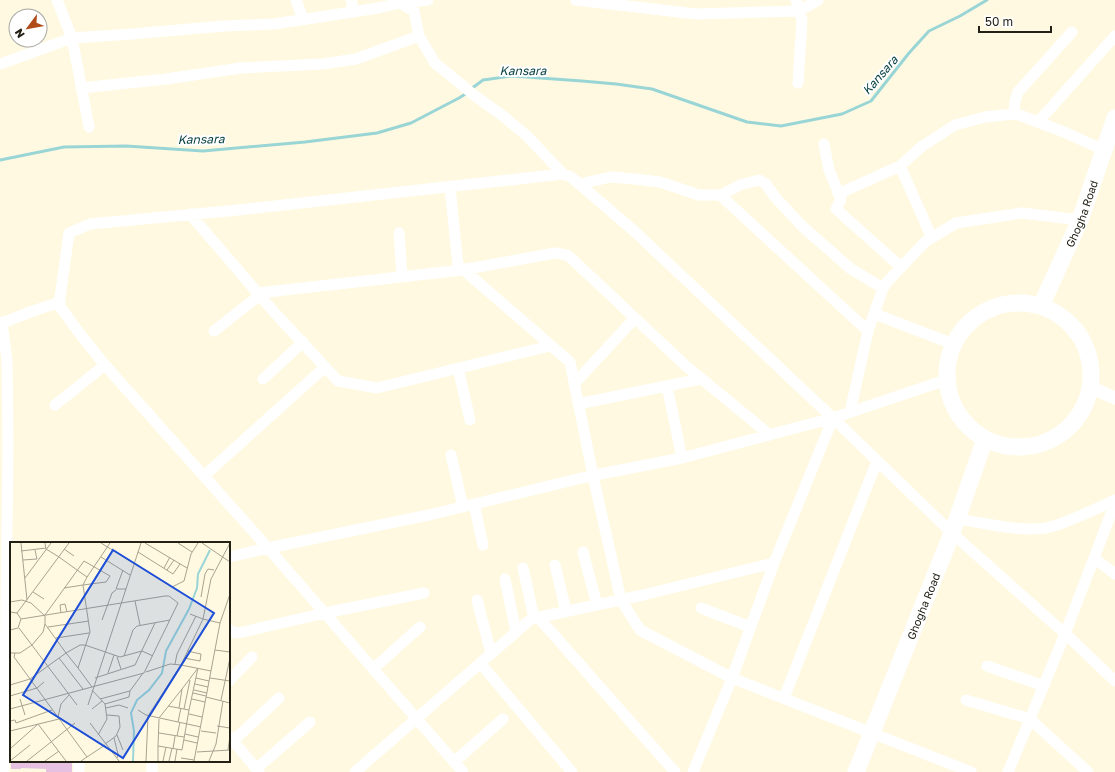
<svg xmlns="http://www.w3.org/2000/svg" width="1115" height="772" font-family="'Golos Text',sans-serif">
	<rect width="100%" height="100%" fill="#fff9e2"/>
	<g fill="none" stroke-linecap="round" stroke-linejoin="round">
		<path stroke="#9ad5d6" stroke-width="3" d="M471 89 483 80 512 76 582 81 616 84 652 89 747 122 781 126 842 114 871 101 909 53 929 31 960 16 987 0
			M0 160 64 147 126 146 203 151 305 142 377 133 411 123 459 98 467 93"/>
	</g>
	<path fill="#e7c1e1" d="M11 761H70V762H72V772H46V769L21 768V769H11Z"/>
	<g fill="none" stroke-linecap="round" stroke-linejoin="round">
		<path stroke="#fff" stroke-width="11" d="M296 0 303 19
			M351 0 354 12
			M576 0 696 14 799 11 818 0
			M796 0 802 20 798 83
			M400 3 414 11 419 36 435 63 474 95 503 116 527 136 563 174
			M400 3 428 0
			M0 64 72 38 57 0
			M81 88 166 79 241 68 323 64 356 59 419 36
			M1014 114 1015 101 1018 92 1072 32
			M1038 122 1115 36
			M89 127 72 38 132 34 224 26 274 24 378 8 400 3 399 0
			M824 144 829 170 841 199 836 209 901 267
			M579 184 611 177 634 179 660 182 699 195H720L723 194 740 185 759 180 766 184 775 197 802 226 851 269 883 288 888 281 925 242 956 223 1022 213 1080 220
			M450 187 458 265 570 362 593 476 621 600 640 630 732 678 693 772
			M838 194 900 166
			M720 195 868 331
			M190 214 274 312 338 381 377 388 550 346
			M399 233 402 276
			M932 238 900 166 921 147 955 125 985 117 1014 114 1019 115 1064 132 1104 150
			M258 293 462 270 555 253 567 255 572 259 686 366 770 435
			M875 314 953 344
			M0 322 2 323 7 360 8 446 4 772
			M2 323 33 311 60 302
			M214 331 260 295
			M458 368 470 420
			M263 379 303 342
			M574 384 635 318
			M667 386 682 458
			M578 404 701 379
			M55 405 105 365
			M850 412 868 331 883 288
			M451 455 463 507
			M204 476 325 367
			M474 504 483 545
			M957 519C985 523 1018 532 1046 528 1066 524 1095 509 1115 500
			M583 552 597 605
			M229 557 268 548 429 515 590 476 682 458 833 418 946 380
			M1094 558 1115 574
			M774 563 732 678 971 772
			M555 565 566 611
			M523 568 534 618
			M505 579 516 632
			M477 600 491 653
			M701 608 750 627
			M538 617 675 772
			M229 630 235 633 243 632 325 613 424 593
			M480 663 572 772
			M987 666 1044 686
			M373 669 420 627
			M229 681 252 657
			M784 698 877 461
			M966 700 1030 719 1088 772
			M229 736 259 772
			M233 741 279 698
			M79 761V772
			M454 762 503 719
			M256 769 310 722
			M152 772V761
			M355 772 531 619 643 595 774 563 833 418
			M463 772 268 548 104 364 77 330 59 305 69 233 90 224 238 210 563 174 571 177 633 230 836 421 952 533 1071 639 1115 681
			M1008 772 1065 634 1115 503"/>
		<path stroke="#fff" stroke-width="13" d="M1090 387 1115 398"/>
		<g stroke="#fff" stroke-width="17">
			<circle cx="1019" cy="375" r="72"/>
			<path id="s1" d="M1041 306 1080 220 1115 118"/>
			<path id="s2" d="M856 772 952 533 985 439"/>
		</g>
	</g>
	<g text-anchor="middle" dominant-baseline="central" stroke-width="4" stroke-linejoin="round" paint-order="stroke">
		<g font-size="11" fill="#232116" stroke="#fff">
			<text stroke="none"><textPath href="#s1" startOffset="101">Ghogha Road</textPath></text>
			<text stroke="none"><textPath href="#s2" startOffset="179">Ghogha Road</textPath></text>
		</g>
		<g font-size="12" font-style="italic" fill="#0b4344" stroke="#fff">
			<text x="523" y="70">Kansara</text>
			<text transform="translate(880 75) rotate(-49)">Kansara</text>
			<text transform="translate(201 139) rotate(-1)">Kansara</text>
		</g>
	</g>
	<g transform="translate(10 542)">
		<rect width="220" height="220" fill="#fff9e2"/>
		<path fill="none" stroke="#9ad5d6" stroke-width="2" d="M123 219 124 189 121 171 127 158 139 148 152 131 156 109 179 67 187 46 188 32 200 8"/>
		<path fill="none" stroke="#a7a390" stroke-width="1" d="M11 1 17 58M35 1 36 7 49 15M91 1 162 45 174 39 181 12 188 1M135 1 177 26M168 1 182 10M192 1 220 20M54 7 64 14M11 9 36 6M128 10 163 32 170 22M49 15 67 28M91 15 120 33M13 18 27 17 25 8M154 26 160 15M113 28 106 47H116M157 28 164 18M77 35 100 1M15 36 41 1M54 46 73 43 77 35 67 28M23 50 34 57M191 55 195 32 198 27 204 28M125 59 130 83M0 60 12 58 21 61 35 74V82L33 90 22 103 10 111H0M0 70 7 71 11 77 8 86 0 88M7 71 59 1M51 71 50 63 55 62 57 70M180 72 193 77 171 123 201 129M35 73 74 19 100 34 96 40 73 43 80 90 68 126 82 145M92 78 102 51 106 48M210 81 193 77 201 37 220 1M35 82 56 111 70 103H75L110 115 132 109 143 114M38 85 79 79M9 86 67 163M46 96 79 91M205 108 220 110M5 111 4 115 77 215M114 114 123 88 127 84 160 78M107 115 111 127M49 116 73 147M174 116 190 119 191 112 177 109M165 122 167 112 186 74M98 131 104 113M85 136 125 123 145 81M186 136 199 139M200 136 220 139M185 142 198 145M0 143 20 137 56 111 68 126M82 148 95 162M184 148 197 151M183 151 196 154M0 154 27 146 34 140M196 155 220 161M10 157 15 173M90 157 120 149M182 157 195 160M211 158 220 116M78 163 131 1M96 166 109 163 118 166M169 166 172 147 188 126 179 168M0 167 134 131 168 61 159 54H155L11 77M82 167 92 159M174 167 180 138M128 168 136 173 191 185M179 172 192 175M48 175 51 162 59 153M149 176 172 147M0 179 5 178 6 181 42 168M168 180 171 166M80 181 109 219M207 184 220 186M0 189 49 177M191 189 206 191M149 191 174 195M175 192 188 195M88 193 97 177 95 162 119 155 120 149 133 131M107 193 113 208M167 194 170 180M104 196 108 212 107 216M174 198 187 201M95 202 106 194 110 185 109 174 97 173M148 204 149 177M0 207 28 182 56 219M163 207 165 194M218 208 220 194M187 210 220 208M171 216 184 218M0 219 20 203M17 219 65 181M35 219 49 209M71 219 95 203M136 219 138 174 171 123 160 122 136 130M148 219V204L172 208 179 168 158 164M153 219 156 205M159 219 162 206M165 219 167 207M184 219 210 81 220 52M199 219 206 202 213 159"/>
		<path fill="#1d4ed8" fill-opacity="0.15" stroke="#1d4ed8" stroke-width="2" d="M103 8 204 71 113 216 13 153Z"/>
		<rect width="220" height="220" fill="none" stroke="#232116" stroke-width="2"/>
	</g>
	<g transform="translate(28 28) rotate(238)"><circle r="19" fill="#ffffff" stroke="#a7a6a2"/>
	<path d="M0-3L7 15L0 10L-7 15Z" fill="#b04c1a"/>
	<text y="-6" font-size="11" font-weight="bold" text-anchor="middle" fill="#232116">N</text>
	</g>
	<path d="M979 26v6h72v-6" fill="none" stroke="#232116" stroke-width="2"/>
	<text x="985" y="26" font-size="12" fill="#232116" stroke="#ffffff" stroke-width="3" paint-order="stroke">50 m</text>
</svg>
